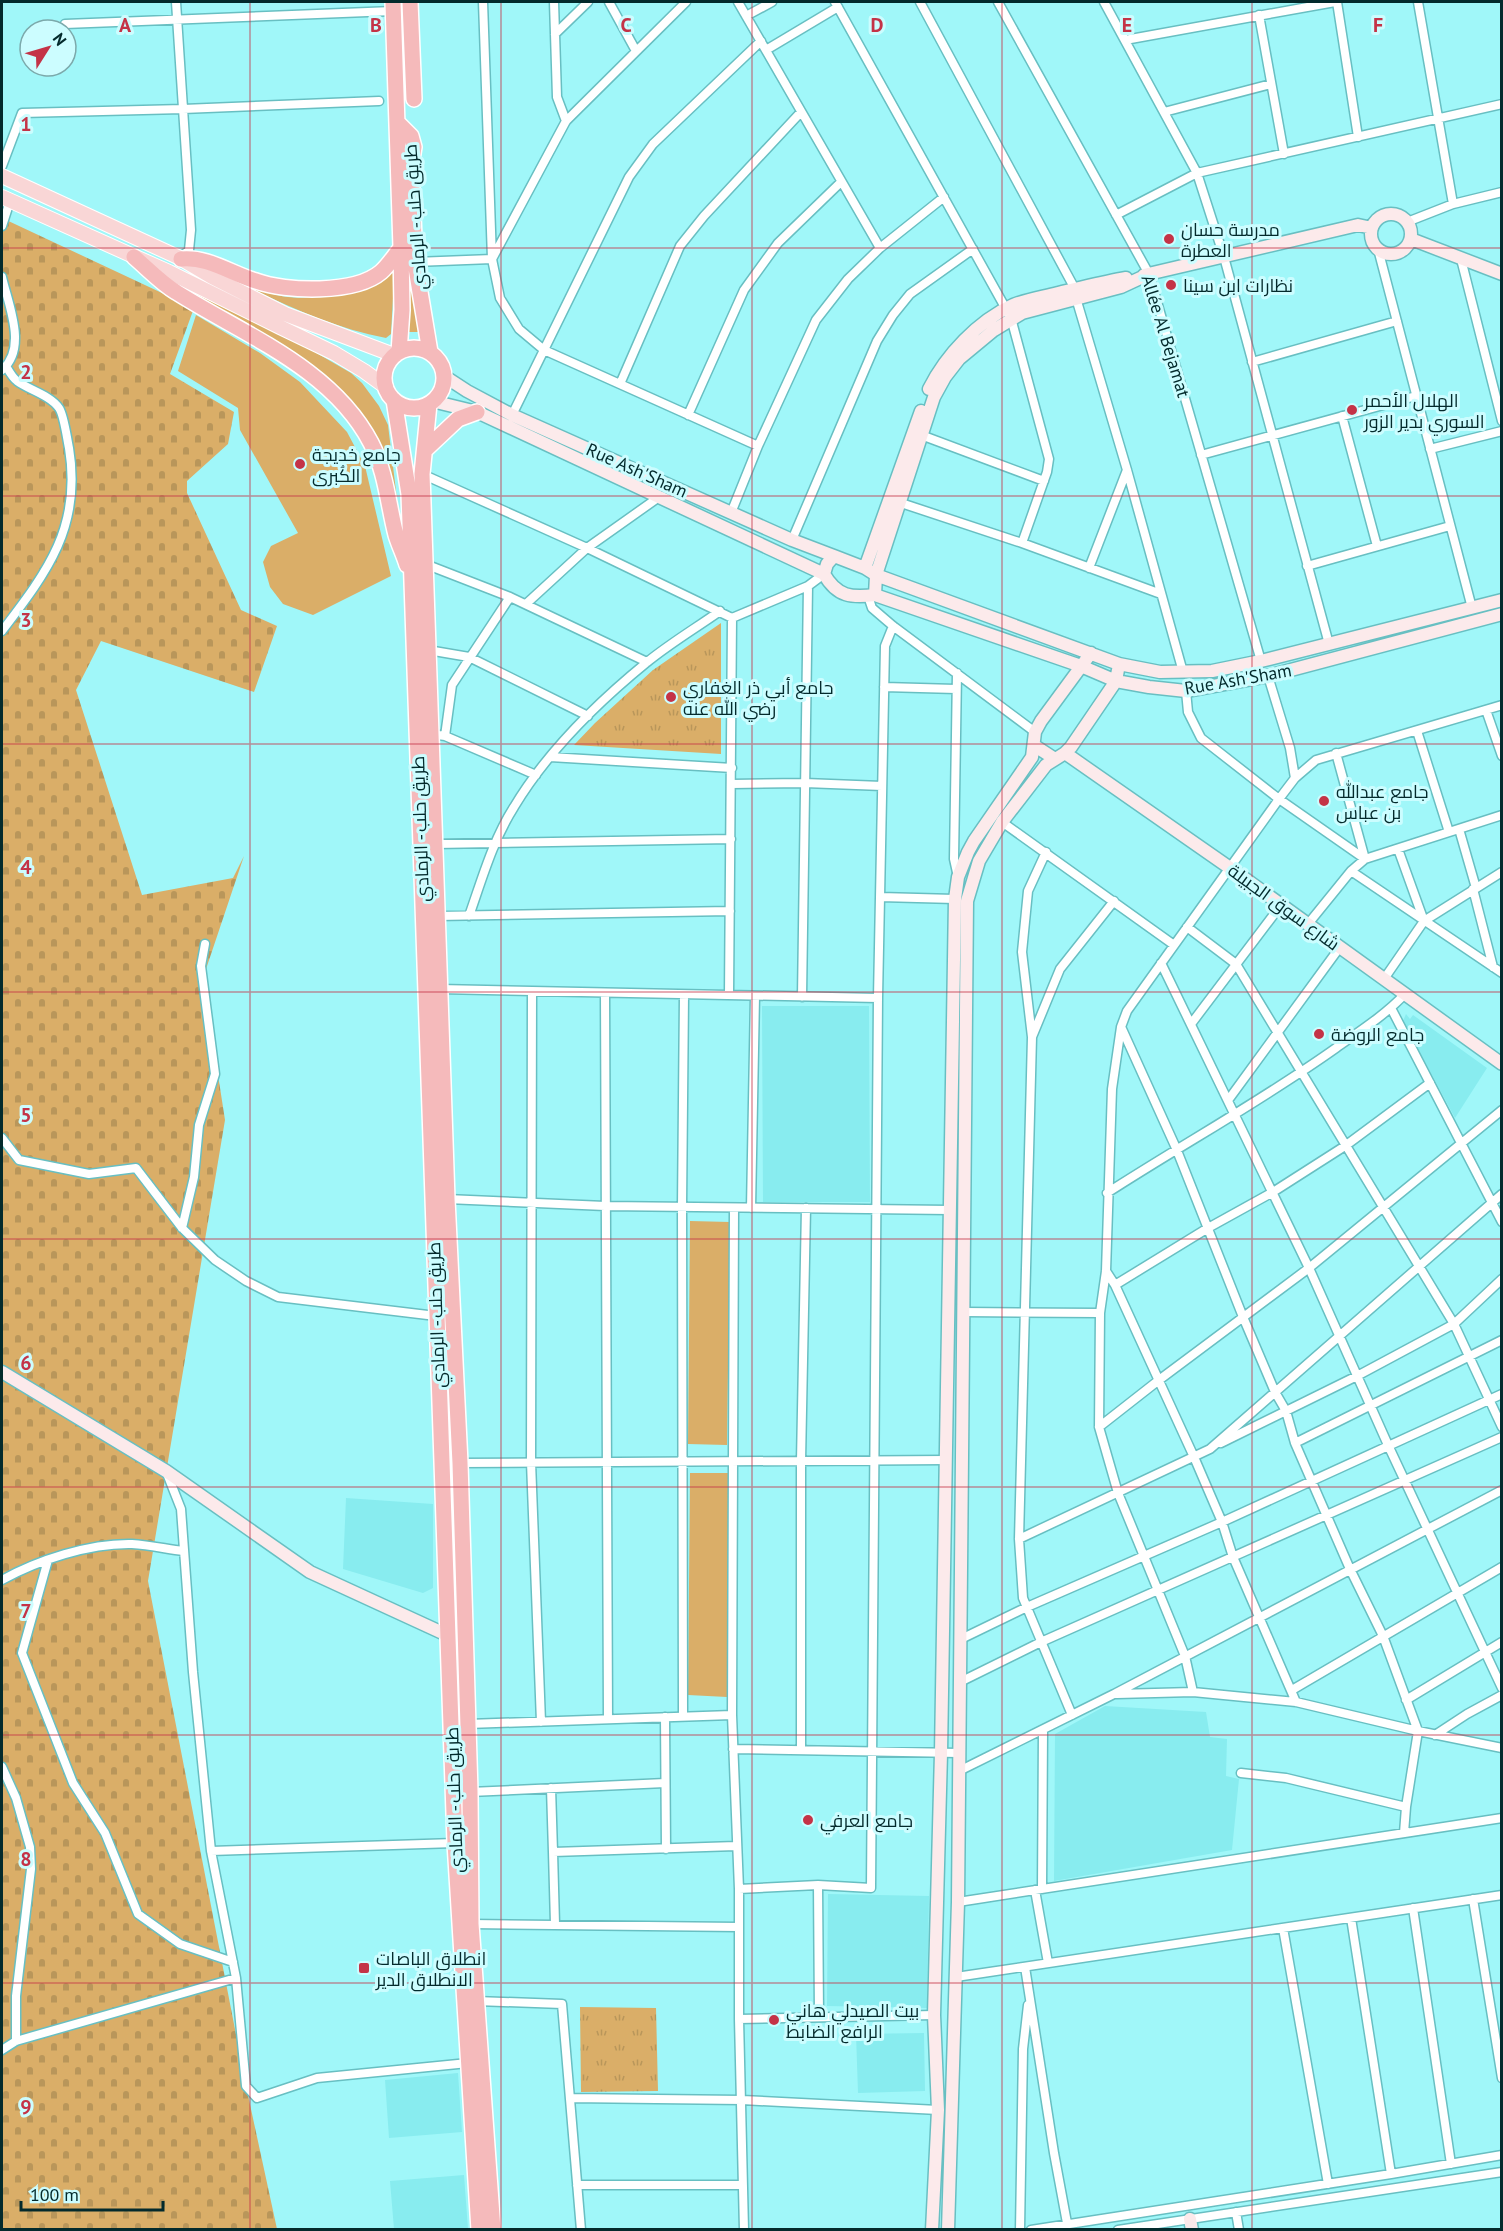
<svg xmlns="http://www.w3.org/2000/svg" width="1503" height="2231" font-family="'PT Sans',Cairo,sans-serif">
	<defs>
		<pattern id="cemetery-stones" width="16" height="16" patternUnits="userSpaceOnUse" patternTransform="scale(1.5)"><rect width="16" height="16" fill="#daae68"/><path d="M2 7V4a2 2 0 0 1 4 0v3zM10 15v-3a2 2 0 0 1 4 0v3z" fill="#b9965a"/></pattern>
		<pattern id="park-tufts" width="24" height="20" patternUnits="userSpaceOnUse" patternTransform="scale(1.5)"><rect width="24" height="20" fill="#daae68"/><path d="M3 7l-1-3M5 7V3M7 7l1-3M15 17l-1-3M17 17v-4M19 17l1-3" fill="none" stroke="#b9965a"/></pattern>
	</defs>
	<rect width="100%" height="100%" fill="#a0f7f9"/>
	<path fill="#88ecef" d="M762 1006H869L870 1202H763Z
		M1406 1014 1410 1019 1413 1015 1487 1068 1455 1118 1403 1021Z
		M346 1498 433 1504V1588L423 1593 343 1569Z
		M1105 1706 1206 1712 1210 1737 1227 1739 1226 1776 1239 1779 1232 1850 1054 1881 1055 1734Z
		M828 1894 929 1896 927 2008 827 2006Z
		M924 2033 925 2091 858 2093 856 2034Z
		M458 2073 462 2132 389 2138 385 2080Z
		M464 2175 468 2229H394L390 2181Z"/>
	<path fill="#daae68" d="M407 146 422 332H407L403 147Z
		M395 262 391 334 386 338C328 327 273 300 221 273 239 281 258 291 277 295 321 306 357 281 395 262Z
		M177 283 301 344 351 373 362 383 379 406 388 425 401 532 383 455 302 360Z
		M196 315 260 353 300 382 347 432 365 466 391 576 313 615 283 604 270 587 263 562 271 546 298 533 240 430 238 408 178 371Z
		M690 1221 730 1222 727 1445 688 1444Z
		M690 1473H730L727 1697 688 1695Z"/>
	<path fill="url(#cemetery-stones)" d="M2 218 194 308 170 374 234 412 228 444 187 481V493L241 610 277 626 254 692 101 641 76 690 142 895 233 878 244 856 203 978 225 1120 148 1581 246 2086 277 2229 2 2230Z"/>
	<path fill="url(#park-tufts)" d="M721 623V754L574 745 595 723 653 670Z
		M580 2007 656 2008 658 2091 581 2092Z"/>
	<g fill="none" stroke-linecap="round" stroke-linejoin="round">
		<g stroke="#68bfc2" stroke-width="11">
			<path id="street" d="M176 2 191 230 189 250 180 258
				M483 2 492 259 500 298 519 329 544 350 758 446
				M554 2 557 97 566 121
				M609 2 636 51
				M738 2 880 248
				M835 2 1011 318 1049 459 1047 472 1022 543
				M920 2 1075 289
				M998 2 1149 274 1261 661
				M1104 2 1197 173 1224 257 1329 644
				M1337 2 1358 137
				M1418 2 1453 204
				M1259 15 1284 154
				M746 16 772 2
				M65 24 393 11
				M555 34 588 2
				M1125 40 1335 2
				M766 50 838 7
				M1164 112 1271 84
				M2 166 22 113 183 109 379 101
				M1116 215 1197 173 1502 104
				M1407 222 1453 204 1502 192
				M2 226 10 201
				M1378 249 1472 608
				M1461 259 1502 421
				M415 262 492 259 566 121 686 2
				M2 277C8 304 28 348 2 370
				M1076 298 1127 470 1183 672
				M1252 362 1397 321
				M620 384 680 246 704 216 801 112
				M512 415 629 177 653 144 761 41
				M688 415 744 290 778 243 841 182
				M1342 416 1377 546
				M921 435 1044 481
				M1430 449 1502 431
				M1201 455 1416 396
				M422 474 587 548 732 618
				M898 502 1022 543 1161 594
				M731 513 758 446 816 320 848 279 880 248 944 197
				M792 540 877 341 893 315 910 294 973 249
				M425 564 510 597 647 662
				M1307 566 1450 526
				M1089 568 1127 470
				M868 596 872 608 893 626 1035 732
				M526 604 587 548 659 497
				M2 631C47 572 82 527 69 448 67 439 64 415 59 408 50 395 29 390 17 381 12 377 9 371 6 366
				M428 650 469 657 588 716
				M957 673 954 859 958 877
				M1268 676 1290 748 1295 778
				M884 687 956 689
				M1186 691 1188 712 1201 738 1279 799 1365 859 1336 753
				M1486 710 1502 756
				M1417 731 1449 832
				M431 734 445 736 452 685 510 597
				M445 736 536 775
				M550 757 732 768
				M732 784 805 783 882 786
				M1002 822 1174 945
				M1459 829 1476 888
				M435 844 731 839
				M1398 849 1424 921
				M1351 871 1502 973
				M1473 889 1493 967
				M880 897 955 899
				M437 916 730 911
				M469 916C482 879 493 840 514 807 547 752 597 703 646 663 669 644 696 628 720 611
				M1308 924 1351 871 1365 859 1502 815
				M1187 927 1236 964 1454 1324 1502 1427
				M1161 963 1309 1268 1388 1445 1502 1688
				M1384 979 1424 921 1502 872
				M439 989 878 998
				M532 992 531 1462 541 1722
				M605 993 608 1719
				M729 995 732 618 808 586
				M802 997 808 586 824 574
				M1391 1008 1502 1222
				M1191 1024 1281 905
				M1122 1029 1176 1148 1243 1317 1275 1392 1286 1411 1295 1443 1502 1340
				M1032 1037 1022 952 1028 891 1046 852
				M1229 1099 1340 947
				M2 1138 19 1160 89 1174 136 1168 182 1228 215 1260 246 1281 278 1297 436 1316
				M1107 1193C1183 1144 1263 1100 1336 1048 1360 1031 1385 1015 1405 994
				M447 1199 605 1206 950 1210
				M734 1208 732 1715 739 1889V2019L744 2230
				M751 1208 755 996
				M182 1228 194 1177 199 1125 215 1074 201 966 205 944
				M1106 1271 1115 1285 1194 1457 1222 1522 1233 1557 1296 1702
				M1115 1285 1208 1228 1273 1192 1345 1146 1430 1083
				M965 1312 1100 1313
				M1099 1427 1159 1380 1309 1268 1502 1110
				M1221 1443 1357 1376 1454 1324 1502 1279
				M1295 1443 1350 1569 1383 1636 1418 1731 1406 1807 1404 1833
				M460 1463 946 1460
				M1019 1539 1210 1449 1502 1194
				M48 1560 22 1653 73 1783 105 1833 138 1914 180 1944 233 1962
				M2 1580C38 1560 90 1543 132 1544 149 1545 167 1549 183 1551
				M961 1639 1027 1607 1222 1522 1502 1394
				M960 1682 1041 1642 1502 1437
				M1292 1690 1502 1567
				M1193 1692 1185 1656 1118 1493 1099 1427 1100 1313 1106 1271 1112 1089 1121 1027 1127 1011 1279 799 1295 778 1316 760 1502 705
				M1117 1694 1193 1692 1296 1702 1418 1731 1502 1748
				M1406 1700 1502 1642
				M1072 1715 1023 1598 1019 1539 1032 1037 1060 969 1114 901
				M683 1716 682 1207 684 995
				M665 1717 666 1849
				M468 1724 732 1715
				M1435 1735 1467 1714 1502 1695
				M733 1749 959 1753
				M801 1750V1461L806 1208
				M2 1767 16 1798 30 1847 31 1869 16 1996V2041
				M959 1771 1114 1694 1502 1490
				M1241 1773 1286 1778 1406 1807
				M551 1788 553 1852
				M470 1792 665 1783
				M211 1851 455 1843
				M818 1885 819 2017
				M739 1889 818 1885 871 1888 878 998 885 646 893 626
				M1042 1889 1043 1730
				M1035 1890 1048 1963
				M1473 1899 1502 2078
				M958 1902 1502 1818
				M1413 1908 1451 2164
				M1351 1918 1391 2174
				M471 1924 739 1927
				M555 1924 553 1852 736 1846
				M1283 1928 1328 2184
				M1025 1967 1054 2153 1067 2223
				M956 1977 1502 1895
				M236 1978 246 2086 257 2098 317 2078 468 2063
				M476 2001 562 2004 581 2230
				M739 2019 934 2015
				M2 2050 16 2041 236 1978 211 1851 193 1672 181 1509 166 1471
				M570 2098 742 2100 938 2110
				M577 2185H743
				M1236 2212 1239 2230
				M1020 2230 1023 2049 1028 2005
				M1031 2230 1391 2174 1502 2155
				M1118 2230 1502 2172"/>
		</g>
		<g stroke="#68bfc2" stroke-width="15">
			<path id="secondary" d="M1371 234a20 20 0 1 1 40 0a20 20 0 1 1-40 0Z
				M1411 239 1502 274
				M1149 274 1121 287 1022 313 994 330 959 359 945 377 934 397 876 575 875 595C852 598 837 597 824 574L827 564 834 556 865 568 876 575 1119 664 1160 672 1212 671 1261 661 1502 600
				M1144 275 1358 225 1372 228
				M444 376 467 391 512 415 792 540 834 556
				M929 389C946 355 978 321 1013 305 1028 299 1043 297 1058 293 1081 288 1103 282 1126 278
				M432 401 477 412 824 574
				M865 568 921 411
				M875 595 1081 666 1116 681 1149 687 1186 691 1268 676 1502 614
				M1035 746 1055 759
				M1065 753 1230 868 1502 1064
				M2 1372 166 1471 310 1572 447 1635
				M1190 2219 1192 2230
				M932 2230 938 2110 934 2015 941 1753 955 899 958 877 968 852 974 841 1032 757 1035 732 1041 721 1091 653
				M948 2230 958 1902 967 901 979 861 1002 822 1046 765 1065 753 1071 747 1116 681 1119 664"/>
		</g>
		<g stroke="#fff" stroke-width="16">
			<path id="primary" d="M2 176 180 258 212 277 285 314 394 355
				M2 197 169 272 280 327 334 353 364 371 386 387"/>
		</g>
		<g stroke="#fff" stroke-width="18">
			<path id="highway" d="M393 2 401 248 402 310 399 352
				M410 2 414 99
				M397 122 411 136 414 147 411 167 415 262 430 352
				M134 257C148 269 161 283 176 292 244 335 332 368 371 443 386 472 388 504 396 535 399 545 404 555 407 565
				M181 259C207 256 232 274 256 281 286 292 355 294 381 272 388 266 395 255 401 248
				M384 378a30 30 0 1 1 60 0a30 30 0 1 1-60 0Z
				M394 400 409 494 455 1843 479 2230
				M429 404 422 474 447 1199 460 1463 470 1792 471 1924 493 2230
				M425 450 458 419 477 412"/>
		</g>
		<use href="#street" stroke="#fff" stroke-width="8"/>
		<use href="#secondary" stroke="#fceaeb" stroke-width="12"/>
		<use href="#primary" stroke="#f9d6d6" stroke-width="14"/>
		<use href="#highway" stroke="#f5babb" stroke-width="15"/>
	</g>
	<path fill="none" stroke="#c43347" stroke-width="1.5" stroke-opacity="0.55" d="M250 2V2230M501 2V2230M752 2V2230M1002 2V2230M1252 2V2230M2 248H1502M2 496H1502M2 744H1502M2 992H1502M2 1239H1502M2 1487H1502M2 1735H1502M2 1983H1502"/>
	<g fill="#c43347" stroke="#ccfdff" stroke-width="2">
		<circle cx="1169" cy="239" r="6"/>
		<circle cx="1171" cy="285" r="6"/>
		<circle cx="1352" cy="410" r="6"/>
		<circle cx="300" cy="464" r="6"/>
		<circle cx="671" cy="697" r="6"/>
		<circle cx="1324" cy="801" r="6"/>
		<circle cx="1319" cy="1034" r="6"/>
		<circle cx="808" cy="1820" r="6"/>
		<rect x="358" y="1962" width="12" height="12" rx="3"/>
		<circle cx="774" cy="2020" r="6"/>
	</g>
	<g text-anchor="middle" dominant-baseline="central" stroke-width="6" stroke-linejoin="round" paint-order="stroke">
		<g font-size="18" fill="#032a2c" stroke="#ccfdff">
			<text transform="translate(415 217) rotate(-94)">طريق حلب - الرمادي</text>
			<text transform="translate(1166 336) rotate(73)">Allée Al Bejamat</text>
			<text transform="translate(637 470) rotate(24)">Rue Ash'Sham</text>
			<text transform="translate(1238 679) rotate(-10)">Rue Ash'Sham</text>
			<text transform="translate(420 829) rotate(-92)">طريق حلب - الرمادي</text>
			<text transform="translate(1284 907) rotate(36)">شارع سوق الجبيلة</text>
			<text transform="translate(436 1315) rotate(-92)">طريق حلب - الرمادي</text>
			<text transform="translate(454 1800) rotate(-92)">طريق حلب - الرمادي</text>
		</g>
		<g font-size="18" fill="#032a2c" stroke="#ccfdff" text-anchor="start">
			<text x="1181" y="229">مدرسة حسان<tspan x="1181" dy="21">العطرة</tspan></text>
			<text x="1183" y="285">نظارات ابن سينا</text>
			<text x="1364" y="400">الهلال الأحمر<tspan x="1364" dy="21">السوري بدير الزور</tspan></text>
			<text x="312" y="454">جامع خديجة<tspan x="312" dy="21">الكُبرى</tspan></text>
			<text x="683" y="687">جامع أبي ذر الغفاري<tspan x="683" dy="21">رضي الله عنه</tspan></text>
			<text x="1336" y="791">جامع عبدالله<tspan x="1336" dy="21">بن عباس</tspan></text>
			<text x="1331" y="1034">جامع الروضة</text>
			<text x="820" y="1820">جامع العرفي</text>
			<text x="376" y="1958">انطلاق الباصات<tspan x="376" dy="21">الانطلاق الدير</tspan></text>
			<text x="786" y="2010">بيت الصيدلي هاني<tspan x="786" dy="21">الرافع الضابط</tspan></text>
		</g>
	</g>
	<g font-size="20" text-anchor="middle" font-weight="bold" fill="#c43347" stroke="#ccfdff" stroke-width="6" stroke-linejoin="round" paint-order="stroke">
		<text x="125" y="32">A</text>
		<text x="376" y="32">B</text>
		<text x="626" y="32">C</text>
		<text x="877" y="32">D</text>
		<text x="1127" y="32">E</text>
		<text x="1378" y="32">F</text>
		<text x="26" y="131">1</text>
		<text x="26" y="379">2</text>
		<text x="26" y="627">3</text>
		<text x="26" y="874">4</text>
		<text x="26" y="1122">5</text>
		<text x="26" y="1370">6</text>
		<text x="26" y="1618">7</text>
		<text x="26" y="1866">8</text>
		<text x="26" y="2114">9</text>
	</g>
	<rect width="1503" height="2231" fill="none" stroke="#032a2c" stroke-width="6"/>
	<g transform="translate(48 48) rotate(53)"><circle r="28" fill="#ccfdff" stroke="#7ca9ab" stroke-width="1.5"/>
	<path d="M0-4.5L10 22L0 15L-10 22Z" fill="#c43347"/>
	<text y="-9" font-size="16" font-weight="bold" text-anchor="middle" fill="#032a2c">N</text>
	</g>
	<path d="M21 2201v9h142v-9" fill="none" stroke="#032a2c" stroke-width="3"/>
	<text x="30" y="2201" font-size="18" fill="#032a2c" stroke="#ccfdff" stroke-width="4.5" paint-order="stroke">100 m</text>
</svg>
